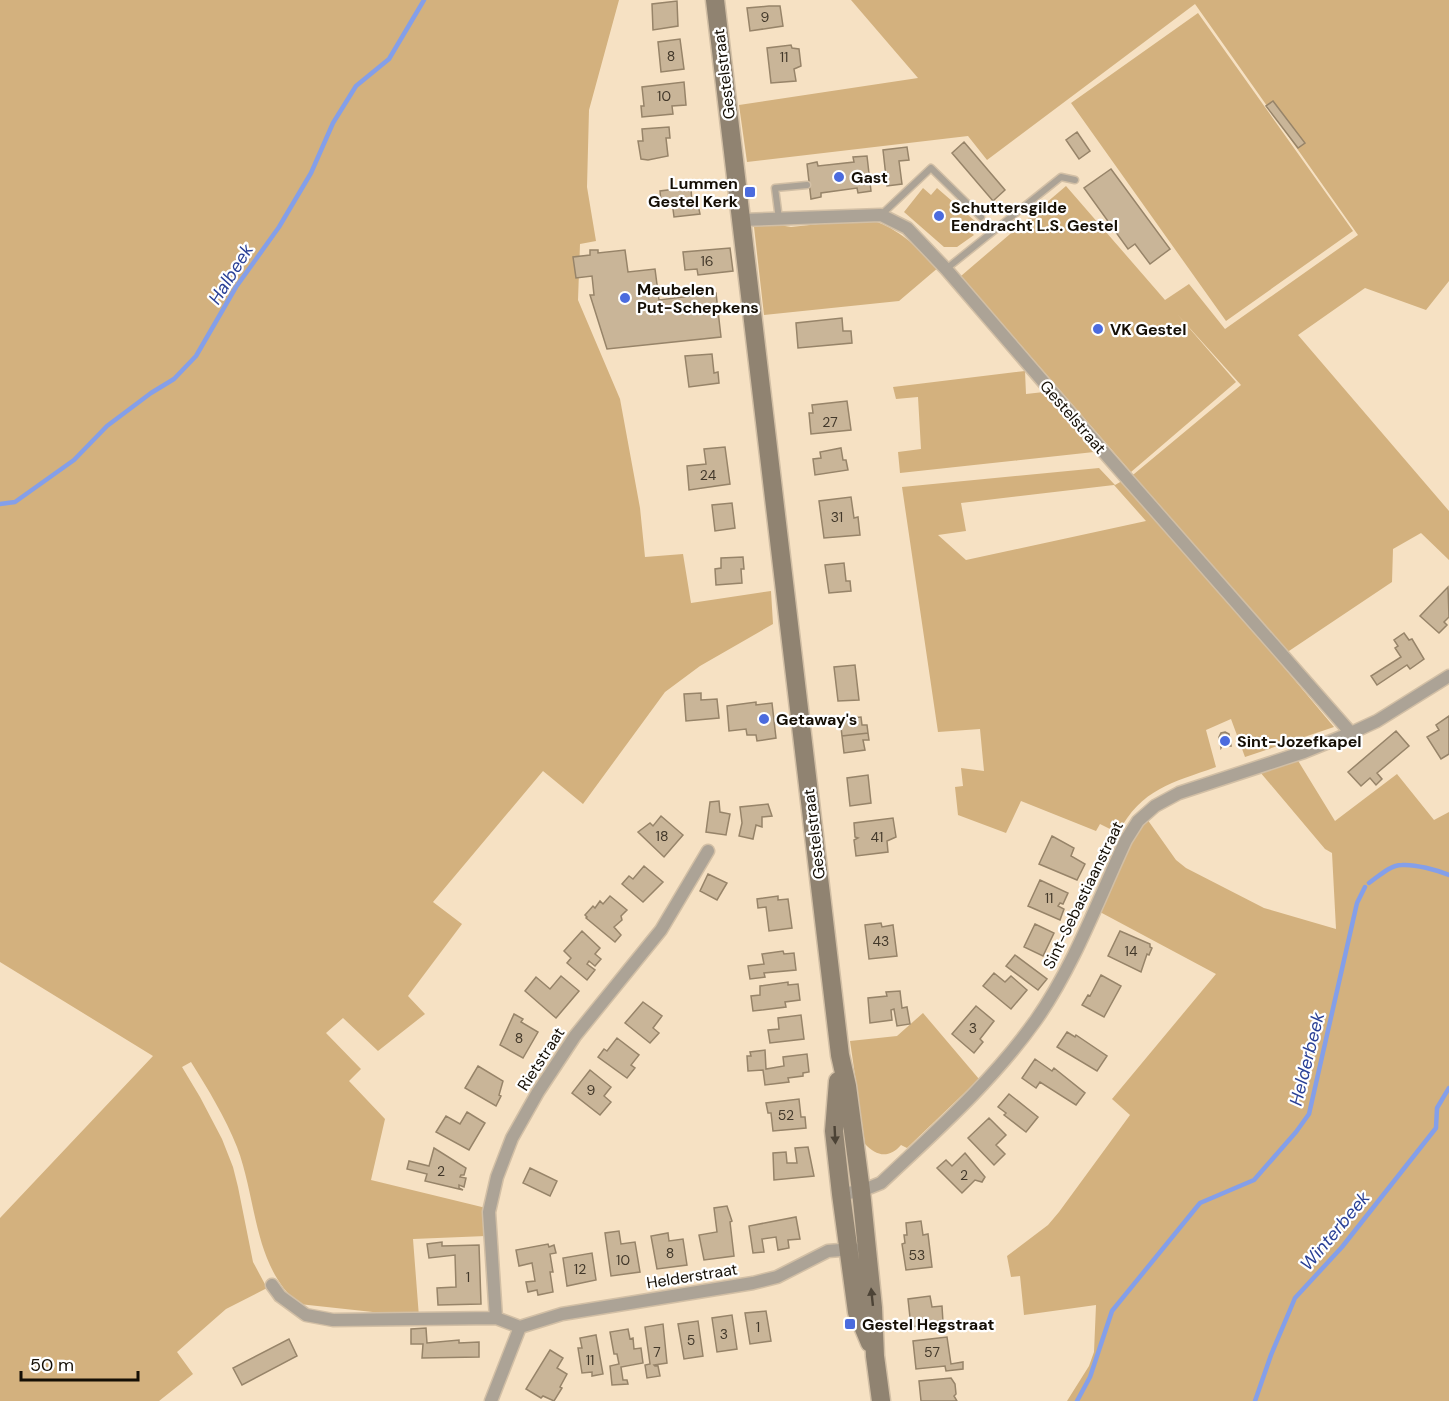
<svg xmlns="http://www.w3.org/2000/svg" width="1449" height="1401" font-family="'DM Sans',sans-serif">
	<rect width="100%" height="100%" fill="#f6e1c3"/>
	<path fill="#d3b17e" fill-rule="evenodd" d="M0 0H619L589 110 587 187 596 241 580 244 578 300 620 399 640 508 645 557 683 554 691 603 771 591 773 624 700 666 665 692 583 804 543 771 433 902 462 924 408 996 425 1014 378 1051 343 1018 326 1033 361 1069 349 1081 385 1119 371 1180 486 1208V1236L413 1239 419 1317 299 1304C253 1266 257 1199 237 1147 225 1117 208 1089 191 1062L182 1067 200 1097 222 1139 233 1167 238 1187 253 1262 267 1288 226 1309 177 1352 193 1374 159 1401H0V1218L153 1056 0 962Z
		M851 0H1449V281L1426 310 1365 288 1298 335 1449 511V560L1421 533 1393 549 1392 582 1277 659 1334 727 1245 757 1231 719 1206 730 1216 767C1172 783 1142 788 1118 833L1100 824 1096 831 1021 801 1006 833 958 815 955 787 963 786 961 768 984 771 980 729 938 732 902 487 1099 468 1115 485 1134 474 1241 385 1177 314 1236 382 1131 472 961 276 1066 186 1165 300 1189 284 1225 329 1358 235 1195 4 987 160 968 136 747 162 739 105 918 78ZM1114 485 1146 521 966 560 938 535 966 531 961 503Z
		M1198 13 1353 231 1226 321 1071 103Z
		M923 188 931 195 937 188 975 221 968 229 974 235 957 247H944L904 212Z
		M866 219C896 225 917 248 939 267L899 301 764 315 754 227 757 223H767L791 227Z
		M1025 371 1026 394 1044 392 1094 452 900 473 898 452 921 449 918 397 896 399 893 387Z
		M1297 759 1335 821 1397 774 1434 820 1449 812V1401H1067L1089 1366 1094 1352 1096 1305 1024 1315 1020 1276 1011 1277 1007 1256 1048 1225 1059 1212 1130 1115 1112 1099 1216 974 1100 912 1129 843 1147 819 1176 860 1186 868 1264 908 1336 929 1332 853 1325 849 1260 772Z
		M923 1013 979 1079 907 1148 901 1145C889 1159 876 1156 865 1144L850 1041 897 1036Z"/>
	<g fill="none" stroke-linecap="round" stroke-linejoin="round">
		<path stroke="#849fe9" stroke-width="4.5" d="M0 504 15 502 74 460 107 426 151 393 174 379 196 356 236 287 279 227 311 173 333 123 356 86 389 59 424 0
			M1369 883C1379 876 1390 865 1402 865 1415 864 1437 870 1449 875
			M1077 1401 1090 1377 1112 1311 1200 1203 1254 1180 1296 1132 1309 1114 1357 903 1365 887
			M1255 1401 1271 1355 1295 1298 1342 1247 1436 1128 1437 1108 1449 1088"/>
	</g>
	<path fill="#c9b598" stroke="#978469" stroke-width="1.5" d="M677 1 678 26 653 30 652 4Z
		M769 6H780L783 26 750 31 747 8Z
		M680 39 684 69 661 72 658 42Z
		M791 45 792 48 799 49 801 66 794 69 796 81 771 83 767 48Z
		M684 82 686 105 672 106 673 114 642 117 641 106H644L642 87Z
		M1273 101 1305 143 1298 148 1266 106Z
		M669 127 670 138H666L668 156 648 160 641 159 638 141H643L642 129Z
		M1077 132 1090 151 1079 159 1066 140Z
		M964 142 1005 190 993 201 952 153Z
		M907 147 909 160 899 161 902 184 887 186 883 150Z
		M867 156 871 191 858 193 857 188 821 193V197L811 199 807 164 817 162 818 166 854 162 853 157Z
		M1111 169 1170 249 1150 264 1135 244 1128 249 1084 188Z
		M691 187 692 205 698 204 700 214 674 217 672 201 661 202 660 191Z
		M730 248 733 271 698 275 697 269 685 270 683 252Z
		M590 250H598V253L625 250 628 272 655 269 659 300 716 293 721 337 607 349 590 295H594L592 276 576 278 573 257 590 255Z
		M842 318 843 331H851L852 343 798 348 796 323Z
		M712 354 714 373 718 372 719 383 689 387 685 356Z
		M847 401 851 430 811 434 809 413H813L812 405Z
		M725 447 730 484 689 490 687 466 706 464 704 449Z
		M841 448 843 460H846L848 470 815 475 813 459 821 458 820 452Z
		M851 497 854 518 858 517 860 535 824 538 819 501Z
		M732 503 735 528 715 531 712 505Z
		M743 557 744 569H741L742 583 716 585 715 569 721 568V558Z
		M844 563 846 581H850L851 591 829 593 825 565Z
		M1448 587 1449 617 1444 622 1447 625 1439 633 1420 616Z
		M1404 633 1409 640 1412 639 1424 659 1410 669 1407 665 1377 685 1371 676 1401 657 1395 648 1398 646 1394 640Z
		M855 665 859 700 838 701 834 667Z
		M701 693V700L717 699 719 718 686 721 684 694Z
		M756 702V705L772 703 776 738 757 741 756 735H747L746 729 729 731 727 706Z
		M1449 716V754L1441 759 1427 737 1439 730 1436 725Z
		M861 717 862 725H867L868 733 842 736 840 719Z
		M1396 731 1409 746 1377 773 1382 779 1376 785 1370 778 1361 786 1348 772Z
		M1225 732 1229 734 1231 746H1222L1221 748 1219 737 1221 733Z
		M868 733 869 740H863L865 750 844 753 842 736Z
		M868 775 871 803 850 806 847 778Z
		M719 801 720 812 730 814 726 835 706 832 710 802Z
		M768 804 772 816 762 817V827L756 825 753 839 739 836 742 823 740 807Z
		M661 816 683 835 664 857 638 832 650 823 653 826Z
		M893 818 896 837 887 841 888 852 856 856 854 840 858 838 855 837 854 823Z
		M1052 836 1074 848 1071 856 1085 864 1077 880 1039 864Z
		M644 866 663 882 643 902 622 884 629 876 633 879Z
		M708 874 727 883 717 900 700 891Z
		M1040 880 1068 893 1063 904 1060 903 1058 906 1064 909 1060 920 1028 906Z
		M610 896 627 910 621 916 622 920 614 927 621 935 615 942 586 918 587 917 585 915 593 906 595 908 600 901 603 904Z
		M778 896V900L788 899 792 928 769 931 766 907 758 908 757 899Z
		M881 923 882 927 893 925 897 956 869 959 865 925Z
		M1035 924 1054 933 1043 956 1024 947Z
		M582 931 600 948 595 954 601 959 595 966 589 961 587 964 595 970 587 980 567 963 571 958 564 951Z
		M1120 931 1150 944V947L1152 948 1149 955 1147 954 1141 972 1108 956Z
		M783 951 784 954 794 953 796 970 764 973 765 977 750 979 748 966 764 964 762 954Z
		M1015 955 1047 979 1038 990 1006 966Z
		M994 973 1005 982 1011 976 1027 990 1011 1009 983 986Z
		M1101 975 1121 986 1104 1017 1082 1005 1088 995 1090 996Z
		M561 976 579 991 556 1018 525 991 536 977 550 989Z
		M788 982V985L798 984 800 1000 785 1002 786 1007 753 1011 751 996 760 995V986Z
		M900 991 902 1008 907 1007 910 1024 897 1026 894 1009 891 1010 892 1020 870 1023 868 998 887 996 886 992Z
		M643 1002 662 1016 653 1028 659 1033 650 1043 625 1023Z
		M976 1006 994 1021 980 1039 983 1042 974 1053 952 1034Z
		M514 1014 523 1019 521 1022 538 1032 523 1058 500 1045Z
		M801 1015 804 1039 770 1043 768 1030 779 1029 778 1018Z
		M1067 1032 1075 1037 1076 1035 1107 1056 1097 1071 1057 1047Z
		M617 1038 639 1055 631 1065 635 1068 627 1078 598 1057 604 1049 607 1051Z
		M765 1050 766 1069 784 1066 783 1057 807 1054 809 1072 803 1073V1076L788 1078 789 1082 765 1085 763 1070 748 1071 747 1056H751L750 1052Z
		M1035 1059 1052 1071 1054 1068 1085 1093 1076 1105 1040 1082 1036 1088 1022 1078Z
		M478 1066 503 1081 499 1095 501 1096 496 1106 465 1088Z
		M590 1070 611 1087 604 1096 611 1102 600 1115 572 1093Z
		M1009 1094 1038 1117 1026 1132 1004 1115 1006 1113 998 1107Z
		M799 1099 801 1117H805L806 1128 773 1131 771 1113H768L766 1103Z
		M467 1112 485 1123 469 1150 436 1132 446 1116 460 1124Z
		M989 1118 1006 1135 996 1145 1005 1154 994 1165 968 1138Z
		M808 1147 814 1176 774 1180 773 1153 786 1152 787 1163H797L795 1148Z
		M434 1148 466 1168 464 1175H461L460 1177 466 1178 464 1187 459 1185V1188L463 1190 425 1181 427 1174 407 1169 409 1161 429 1166Z
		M965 1153 985 1177 982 1182 975 1180 962 1193 937 1168 946 1160 952 1166Z
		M530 1168 557 1181 550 1196 523 1183Z
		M727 1206 732 1221 730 1222 734 1256 704 1260 699 1235 717 1232 714 1208Z
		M796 1217 800 1239 788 1240 789 1248 778 1250 776 1237 762 1239 764 1252 753 1253 749 1226Z
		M921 1221 923 1235 928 1234 932 1267 906 1270 902 1244 905 1243 904 1235H907L906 1223Z
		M619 1231 621 1244 635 1242 640 1272 611 1276 605 1233Z
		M668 1233 669 1241 683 1239 687 1265 657 1269 651 1236Z
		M442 1242V1246L479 1245 481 1304 438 1305 437 1288 456 1287 455 1255 429 1258 427 1244Z
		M548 1244 549 1247 554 1245 556 1253 550 1254 553 1272H550L553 1292 538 1295 537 1290 528 1292 526 1282 535 1281 532 1263 519 1266 516 1250Z
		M592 1253 596 1280 567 1286 563 1258Z
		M930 1296 932 1307 942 1306 943 1322 911 1327 908 1299Z
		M766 1311 771 1341 750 1344 745 1313Z
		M732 1315 737 1349 717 1352 712 1318Z
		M698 1321 703 1356 684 1359 678 1324Z
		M663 1324 667 1363 654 1365 655 1366H658L660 1376 647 1378 645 1365 650 1364 645 1327Z
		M426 1328 427 1343 459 1340V1343L479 1342V1357L422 1358 423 1344H411V1329Z
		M628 1329 630 1339 633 1338 634 1349 641 1348 643 1363 621 1367 623 1380H627L628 1384 612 1385 610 1366 619 1364 617 1354H614L610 1332Z
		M596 1335 603 1374 592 1376V1372L582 1373 578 1348H582L580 1338Z
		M947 1337 951 1364 963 1362V1369L946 1371 945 1366 916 1369 913 1341Z
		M289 1339 297 1356 242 1385 233 1368Z
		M550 1350 563 1358 557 1368 567 1374 560 1387 562 1388 554 1401 543 1396 541 1398 526 1389Z
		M951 1378 955 1384 956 1394 954 1396 957 1401H921L919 1381Z"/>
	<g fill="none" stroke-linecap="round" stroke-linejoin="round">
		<g stroke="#d2bfa5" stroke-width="9">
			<path id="lane" d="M881 215 931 168 981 217
				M779 219 775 188 807 185
				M946 269 1061 177 1075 180"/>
		</g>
		<g stroke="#d2bfa5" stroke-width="15">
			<path id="street" d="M741 220 881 215 907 228 946 269 1109 458 1351 733
				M841 1194 861 1191 881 1183C935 1132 992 1082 1036 1020 1074 966 1098 900 1126 840L1138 821 1155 806 1179 793 1304 752 1351 733 1377 721 1449 676
				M272 1285 280 1296 306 1315 333 1320 496 1318 520 1327 562 1314 753 1283 777 1277 828 1251 854 1249
				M496 1318 489 1212 497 1177 512 1138 538 1092 575 1036 661 930 708 851
				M491 1401 520 1327"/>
		</g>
		<g stroke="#d2bfa5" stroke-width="21">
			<path id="secondary" d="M715 0 840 1055 847 1086 861 1191 873 1308 875 1356 881 1401
				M838 1081 834 1131 841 1194 857 1312 870 1343"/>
		</g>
		<use href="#lane" stroke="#aca396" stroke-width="6"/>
		<use href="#street" stroke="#aca396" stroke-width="12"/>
		<use href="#secondary" stroke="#908371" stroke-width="18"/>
	</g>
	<defs><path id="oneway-solid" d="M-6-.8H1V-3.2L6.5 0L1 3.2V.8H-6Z" transform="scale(1.5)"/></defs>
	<g fill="#4c4336">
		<use href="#oneway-solid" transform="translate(835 1135) rotate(87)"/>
		<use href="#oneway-solid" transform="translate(872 1297) rotate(-96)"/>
	</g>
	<g fill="#4b6bde" stroke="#fff" stroke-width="2">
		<circle cx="839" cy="177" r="6"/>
		<rect x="744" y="186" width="12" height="12" rx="3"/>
		<circle cx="939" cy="216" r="6"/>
		<circle cx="625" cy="298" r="6"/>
		<circle cx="1098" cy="329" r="6"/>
		<circle cx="764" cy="719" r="6"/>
		<circle cx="1225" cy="741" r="6"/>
		<rect x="844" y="1318" width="12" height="12" rx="3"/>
	</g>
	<g text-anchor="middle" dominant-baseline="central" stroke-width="4.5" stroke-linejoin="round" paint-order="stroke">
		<g font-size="14" fill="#42382a">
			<text x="765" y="17">9</text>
			<text x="671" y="56">8</text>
			<text x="784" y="57">11</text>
			<text x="664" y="96">10</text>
			<text x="707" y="261">16</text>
			<text x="830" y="422">27</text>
			<text x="708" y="475">24</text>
			<text x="837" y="517">31</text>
			<text x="662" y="836">18</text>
			<text x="877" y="837">41</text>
			<text x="1049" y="898">11</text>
			<text x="881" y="941">43</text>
			<text x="1131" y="951">14</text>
			<text x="973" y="1028">3</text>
			<text x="519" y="1038">8</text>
			<text x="591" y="1090">9</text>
			<text x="786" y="1115">52</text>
			<text x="441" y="1171">2</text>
			<text x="964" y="1175">2</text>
			<text x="670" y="1253">8</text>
			<text x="917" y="1255">53</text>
			<text x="623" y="1260">10</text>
			<text x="580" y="1269">12</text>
			<text x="468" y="1277">1</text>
			<text x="758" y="1327">1</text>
			<text x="724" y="1334">3</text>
			<text x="691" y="1340">5</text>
			<text x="657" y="1352">7</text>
			<text x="932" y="1352">57</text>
			<text x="590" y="1360">11</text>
		</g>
		<g font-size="16" fill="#150f05" stroke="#fff">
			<text transform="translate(724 74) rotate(-97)">Gestelstraat</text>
			<text transform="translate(1073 417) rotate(49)">Gestelstraat</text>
			<text transform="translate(814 834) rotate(-97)">Gestelstraat</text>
			<text transform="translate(1083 895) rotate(-64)">Sint-Sebastiaanstraat</text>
			<text transform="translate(541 1059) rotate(-57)">Rietstraat</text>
			<text transform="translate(692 1276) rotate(-9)">Helderstraat</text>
		</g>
		<g font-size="16" font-weight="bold" fill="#150f05" stroke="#fff" text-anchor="start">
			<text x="851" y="177">Gast</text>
			<text x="738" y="183" text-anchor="end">Lummen<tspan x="738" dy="18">Gestel Kerk</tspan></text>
			<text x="951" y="207">Schuttersgilde<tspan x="951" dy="18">Eendracht L.S. Gestel</tspan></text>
			<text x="637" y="289">Meubelen<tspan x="637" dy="18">Put-Schepkens</tspan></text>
			<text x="1110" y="329">VK Gestel</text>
			<text x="776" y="719">Getaway's</text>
			<text x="1237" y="741">Sint-Jozefkapel</text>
			<text x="862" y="1324">Gestel Hegstraat</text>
		</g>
		<g font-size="18" font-style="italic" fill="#2a4096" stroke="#fff">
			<text transform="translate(231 274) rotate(-58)">Halbeek</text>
			<text transform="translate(1307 1059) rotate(-76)">Helderbeek</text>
			<text transform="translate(1335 1231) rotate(-50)">Winterbeek</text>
		</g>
	</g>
	<path d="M21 1371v9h117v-9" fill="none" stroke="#150f05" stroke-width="3"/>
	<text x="30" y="1371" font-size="18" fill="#150f05" stroke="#ffffff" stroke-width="4.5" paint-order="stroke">50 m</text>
</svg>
